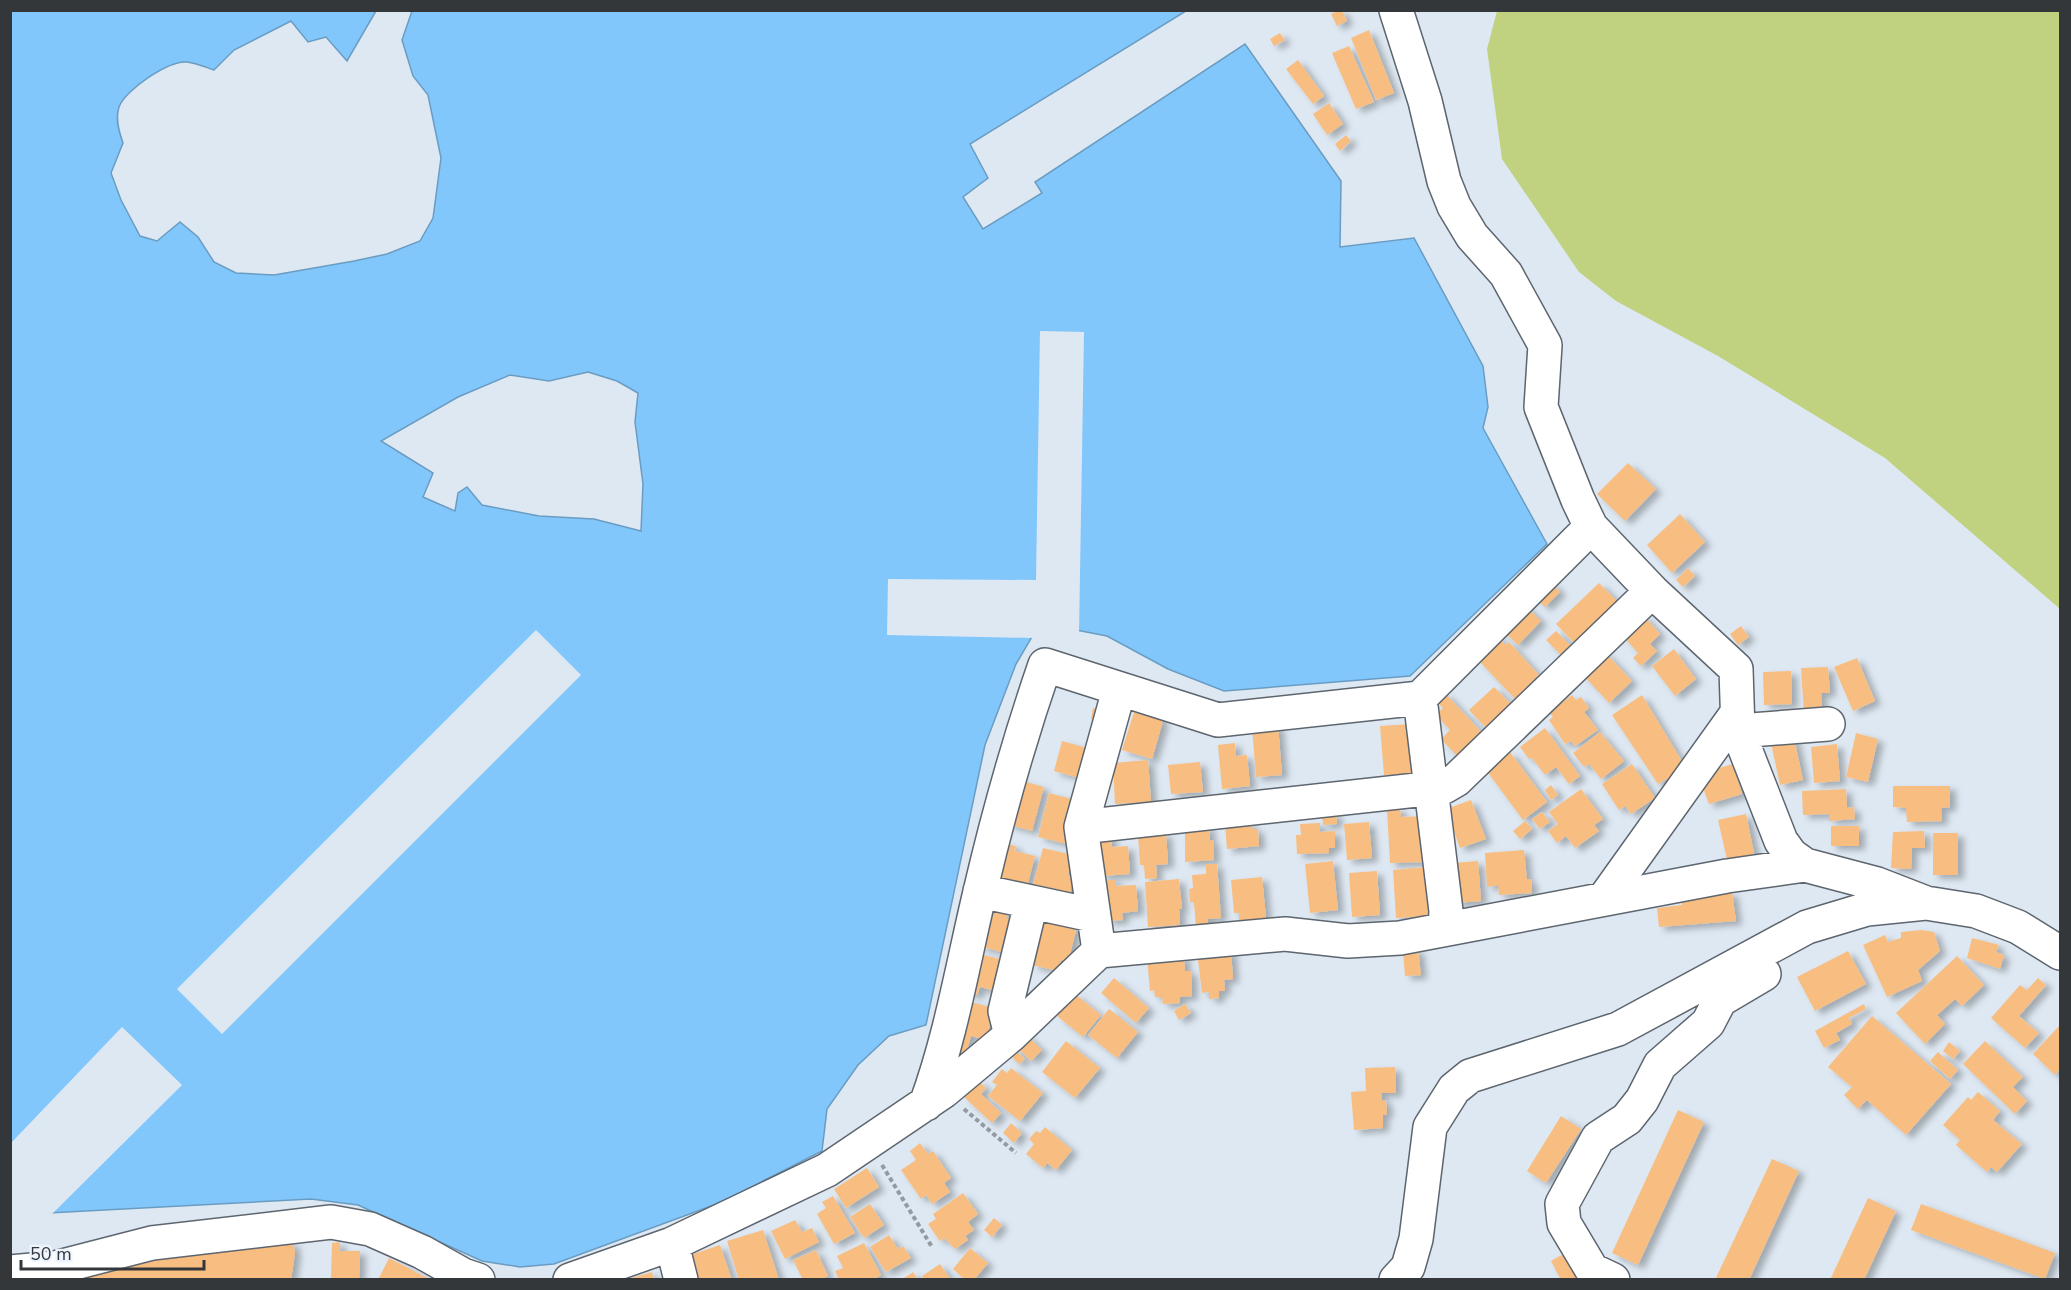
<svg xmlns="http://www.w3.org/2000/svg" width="2071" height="1290" font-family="'Nunito Sans',sans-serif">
	<defs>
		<filter id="shadow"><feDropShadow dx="6" dy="4" stdDeviation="3" flood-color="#0004"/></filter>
	</defs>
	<rect width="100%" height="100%" fill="#dee8f2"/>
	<path fill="#c0d27f" d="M1497 11H2060V609L1885 458 1718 356 1616 301 1579 272 1502 159 1487 49Z"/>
	<path fill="#82c7fc" stroke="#6a9cc2" stroke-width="1.5" fill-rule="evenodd" d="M10 11H376L347 61 326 37 308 42 291 21 234 50 214 70C205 67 196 63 187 62 169 60 125 90 119 107 115 119 119 132 123 143L111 173 121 200 140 236 157 241 180 222 198 237 214 262 236 273 274 275 354 261 387 254 420 241 433 218 441 158 428 95 413 76 402 40 412 11H1186L970 144 988 178 963 197 983 229 1042 193 1035 182 1245 44 1341 181 1340 247 1414 238 1483 366 1488 407 1483 428 1547 544 1410 676 1224 691 1168 669 1107 636 1040 623 1016 664 985 745 926 1025 889 1036 858 1065 827 1109 822 1151 722 1202 554 1264 520 1267 482 1261 358 1205 311 1199 11 1215ZM588 372 617 381 638 393 635 422 643 484 641 531 594 519 539 516 482 505 467 487 458 493 455 511 423 497 433 473 381 441 458 397 510 375 549 381Z"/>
	<path fill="#dee8f2" d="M1040 331 1084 332 1079 634 1042 626 1035 638 887 635 888 579 1036 580Z
		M536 630 581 675 222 1034 177 989Z
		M122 1027 182 1085 49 1217 10 1218 11 1143Z"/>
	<path fill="#f8be81" filter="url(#shadow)" d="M1339 10H1342L1347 21 1337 26 1331 14Z
		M1369 30 1394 93 1376 100 1351 38Z
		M1280 33 1285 40 1274 46 1270 39Z
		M1349 46 1374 102 1356 109 1332 53Z
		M1298 60 1324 96 1313 104 1286 69Z
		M1329 103 1343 124 1327 135 1313 114Z
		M1346 135 1351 141 1340 151 1335 144Z
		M1628 463 1656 489 1625 521 1597 494Z
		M1680 514 1705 542 1672 573 1647 545Z
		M1688 568 1695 576 1683 587 1676 580Z
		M1551 582 1560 592 1545 607 1535 597Z
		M1599 583 1621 605 1578 647 1556 624Z
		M1525 605 1541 621 1518 645 1501 629Z
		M1643 615 1660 634 1650 644 1657 651 1641 666 1633 658 1638 653 1622 635Z
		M1741 626 1749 637 1738 645 1730 634Z
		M1556 631 1572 647 1562 656 1546 640Z
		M1496 635 1506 645 1509 642 1539 675 1526 687 1532 693 1520 704 1479 661Z
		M1674 649 1696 679 1675 696 1652 666Z
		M1605 652 1632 681 1609 703 1582 674Z
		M1857 658 1875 701 1853 711 1834 667Z
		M1828 667 1830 693H1821L1822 712 1804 714 1801 668Z
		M1791 671 1792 704 1764 705 1763 672Z
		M1494 687 1512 705 1487 729 1469 710Z
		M1445 693 1484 735 1459 758 1441 739 1450 730 1436 715 1443 708 1436 701Z
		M1572 695 1576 700 1581 697 1589 708 1584 712 1598 730 1575 746 1571 741 1565 744 1549 720 1553 717 1549 712Z
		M1642 695 1683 763 1676 768V774L1658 784 1612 715Z
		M1150 707 1162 710 1159 719 1163 721 1152 759 1122 750 1134 712 1147 716Z
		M1093 708 1101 709 1099 720 1091 719Z
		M1411 724 1414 774 1384 775 1380 726Z
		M1278 725 1282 775 1256 777 1252 727Z
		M1545 728 1580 776 1569 784 1556 767 1545 775 1532 758 1529 759 1520 747Z
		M1600 732 1624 761 1601 779 1589 764 1584 767 1573 753Z
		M1856 733 1878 739 1868 782 1846 777Z
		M1794 738 1803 780 1780 785 1771 743Z
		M1062 741 1087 748 1079 778 1054 771Z
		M1235 743 1236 756 1247 755 1250 786 1222 789 1218 745Z
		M1837 744 1840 781 1814 783 1811 747Z
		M1510 752 1547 802 1523 820 1486 770Z
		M1148 760 1151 802 1115 804 1113 763Z
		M1200 762 1203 792 1171 794 1168 765Z
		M1632 764 1655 798 1631 814 1625 806 1619 810 1602 784Z
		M1733 764 1742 794 1709 804 1702 785 1712 770Z
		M1019 780 1044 787 1032 831 1007 824Z
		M1551 785 1558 795 1551 800 1545 790Z
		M1893 786H1950V807L1941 808 1942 821 1907 822 1906 808 1893 807Z
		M1581 789 1603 819 1594 825 1599 831 1575 848 1566 836 1557 843 1548 831 1558 824 1549 812Z
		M1846 789 1847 808 1854 807 1855 819 1829 821V814L1803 815 1802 791Z
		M1049 793 1072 799 1073 820 1067 844 1038 837Z
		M1471 800 1486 839 1460 848 1446 809Z
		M1400 808 1401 817 1427 816 1424 862 1390 863 1387 809Z
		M1542 812 1550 822 1540 829 1532 819Z
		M1336 813 1337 824 1323 825 1322 814Z
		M1746 814 1755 858 1728 864 1718 820Z
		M1525 821 1532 829 1520 839 1513 831Z
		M1369 822 1372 858 1347 860 1344 824Z
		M1251 823 1252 829H1258L1259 846 1227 849 1225 825Z
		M1320 823V832L1335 831V848H1329V853L1297 854 1296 835H1301L1300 824Z
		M1209 826 1210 841 1213 840 1214 860 1185 862V828Z
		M1831 826H1859V846H1831Z
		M1924 831 1925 848H1912L1911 869 1891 868 1893 832Z
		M1166 833 1168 864 1156 865 1157 878 1145 879 1144 865H1140L1138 835Z
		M1933 833H1958V875H1933Z
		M1111 835 1112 847 1128 846 1130 874 1101 876 1096 836Z
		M1002 843 1016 846 1015 851 1035 856 1026 891 993 878Z
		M1043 848 1073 855 1068 875 1074 877 1068 901 1031 892Z
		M1524 850 1527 880 1531 879 1532 893 1499 895 1498 885 1487 887 1485 853Z
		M1333 861 1338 910 1310 913 1305 864Z
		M1478 861 1481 901 1455 903 1453 863Z
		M1206 864H1217L1221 918 1208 919V927L1196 928 1194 902H1190L1189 889 1193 888 1192 875 1206 874Z
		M1426 867 1429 916 1396 918 1393 870Z
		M1377 871 1380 915 1352 917 1349 873Z
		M1262 877 1266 918 1239 921V913H1234L1231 880Z
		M1179 879 1182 909H1179L1180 925 1148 927 1145 882Z
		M1103 880H1116V886L1136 885 1138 911 1122 913 1123 920 1107 921Z
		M1732 892 1736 921 1659 927 1657 908 1682 905 1681 898Z
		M992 909 1008 913 1006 918 1012 919 1009 954 979 946Z
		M1044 918 1077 927 1068 962 1061 960 1058 971 1032 965Z
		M1921 930 1934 932 1940 951 1918 970 1922 981 1887 997 1863 945 1885 935 1888 942 1901 938V932Z
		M1972 938 1999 945 1996 952 2004 955 2000 969 1967 958Z
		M1418 949 1421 975 1405 976 1403 951Z
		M1231 950 1233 979 1224 980 1225 991H1219V998L1209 999V992L1202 993 1197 952Z
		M1848 951 1866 984 1815 1011 1797 977Z
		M975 953 1000 959 992 990 980 987 977 995 965 992Z
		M1184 955 1185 971H1191L1192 996 1180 997V1003L1163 1004 1162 997H1155L1154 990 1150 991 1147 957Z
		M1957 956 1984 985 1962 1006 1955 999 1937 1015 1945 1024 1925 1044 1896 1013Z
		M1114 978 1149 1008 1136 1023 1101 993Z
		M2038 978 2046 985 2019 1016 2039 1033 2025 1048 1991 1018 2020 985 2027 990Z
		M1075 994 1101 1015 1083 1037 1057 1016Z
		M963 1000 994 1008 986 1040 971 1036 965 1057 950 1054Z
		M1185 1004 1191 1013 1179 1020 1174 1011Z
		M1864 1004 1866 1009 1849 1018 1852 1024 1836 1033 1840 1040 1824 1048 1815 1031Z
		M1109 1009 1138 1032 1117 1058 1088 1035Z
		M1872 1016 1951 1084 1906 1135 1867 1100 1858 1109 1844 1095 1852 1087 1828 1067Z
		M2060 1025V1069L2055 1075 2033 1054Z
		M1027 1035 1042 1050 1031 1061 1016 1046Z
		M1066 1041 1100 1068 1075 1098 1042 1072Z
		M1985 1041 2023 1077 2013 1087 2027 1101 2015 1114 1963 1064Z
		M1949 1042 1960 1051 1953 1059 1943 1051Z
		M1013 1048 1025 1059 1019 1064 1008 1053Z
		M1938 1052 1958 1070 1950 1079 1930 1061Z
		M1395 1067 1396 1093H1381L1382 1101 1386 1100 1387 1114 1383 1115V1128L1354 1130 1351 1092 1366 1091 1365 1068Z
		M1011 1068 1043 1093 1020 1121 988 1096 997 1085 992 1082 1002 1069 1007 1073Z
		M979 1081 986 1088 981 1094 1001 1113 992 1123 964 1097Z
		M1978 1092 2000 1111 1993 1120 2022 1144 1997 1172 1991 1167 1987 1172 1956 1145 1960 1140 1943 1125 1968 1097 1971 1100Z
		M1678 1110 1704 1122 1638 1265 1612 1253Z
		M1561 1116 1581 1129 1546 1183 1527 1171Z
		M1011 1123 1022 1133 1014 1143 1003 1133Z
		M1045 1127 1072 1150 1056 1170 1047 1163 1043 1168 1026 1154 1034 1144 1029 1139 1036 1131 1040 1133Z
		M920 1143 928 1154 933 1151 951 1178 944 1183 950 1192 932 1204 926 1195 921 1199 901 1170 916 1160 910 1151Z
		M1772 1159 1799 1171 1749 1280H1715Z
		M867 1168 879 1187 846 1208 834 1189Z
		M963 1193 978 1214 968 1222 974 1230 965 1236 968 1240 955 1249 944 1238 940 1241 928 1224 936 1219 933 1214Z
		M833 1196 855 1233 834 1244 817 1214 826 1208 822 1202Z
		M1868 1198 1896 1211 1864 1280H1830Z
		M870 1204 884 1225 864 1238 850 1217Z
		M1921 1204 2055 1253 2045 1279 1911 1230Z
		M994 1218 1002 1225 992 1237 984 1230Z
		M795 1220 802 1232 812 1228 819 1242 785 1259 771 1231Z
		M763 1230 779 1280H739L727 1241Z
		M889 1235 898 1249 903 1246 911 1258 886 1272 870 1247Z
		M293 1242 295 1253 291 1280H77L182 1254Z
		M340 1242V1251H360L359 1280 331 1279 332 1243Z
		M864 1243 881 1275 873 1280H839L835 1271 843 1268 837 1256Z
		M720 1245 732 1280H694L687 1256Z
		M970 1248 988 1263 974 1280H965L953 1269Z
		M816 1250 828 1276 820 1280H803L793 1260Z
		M1565 1253 1578 1277 1573 1280H1561L1551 1261Z
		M389 1258 431 1280H378Z
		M940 1264 951 1280H924L922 1276Z
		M652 1272 654 1280H631V1278Z
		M913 1272 918 1280H905L904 1278Z"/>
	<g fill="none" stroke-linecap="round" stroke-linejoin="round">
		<g stroke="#5d656e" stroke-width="36">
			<path id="minor" d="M1396 10 1425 101 1444 181 1454 206 1472 236 1506 274 1545 345 1541 407 1578 500 1591 527 1652 591 1736 669 1738 731 1781 841 1791 855 1805 865 1877 884 1926 903
				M1420 698 1446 911 1445 929
				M1738 731 1828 724
				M1081 827 1444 787 1456 780 1652 591
				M980 891 1092 915
				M1604 899 1737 713
				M1099 951 1081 827 1119 690
				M1011 1035 1005 1011 1031 903
				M926 1104C951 1036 963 963 980 892 998 815 1019 740 1045 665L1218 720 1420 698 1591 527
				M672 1244 681 1280
				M10 1272 55 1268 152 1243 331 1222 370 1229 422 1252 463 1275 478 1280
				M570 1280 672 1244 827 1170 944 1091 1011 1035 1099 951 1285 934 1348 941 1400 938 1727 876 1805 865
				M1396 1280 1408 1267 1416 1239 1430 1127 1454 1089 1470 1076 1618 1029 1807 927 1867 909 1926 903 1976 911 2018 927 2060 953
				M1613 1280 1592 1270 1564 1223 1562 1204 1598 1138 1627 1119 1642 1100 1660 1065 1708 1023 1720 1000 1764 974"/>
		</g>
		<path stroke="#939aa1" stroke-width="4" stroke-dasharray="4.5 3" stroke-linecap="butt" d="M964 1109 1016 1153
			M882 1165 932 1247"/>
		<use href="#minor" stroke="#fff" stroke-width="33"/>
	</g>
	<rect width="2071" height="1290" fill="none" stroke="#33373a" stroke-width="24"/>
	<path d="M21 1260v9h183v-9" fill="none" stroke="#33373a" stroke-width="3"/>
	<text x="30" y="1260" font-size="18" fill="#33373a" stroke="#ecf5ff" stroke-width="4.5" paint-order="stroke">50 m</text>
</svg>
